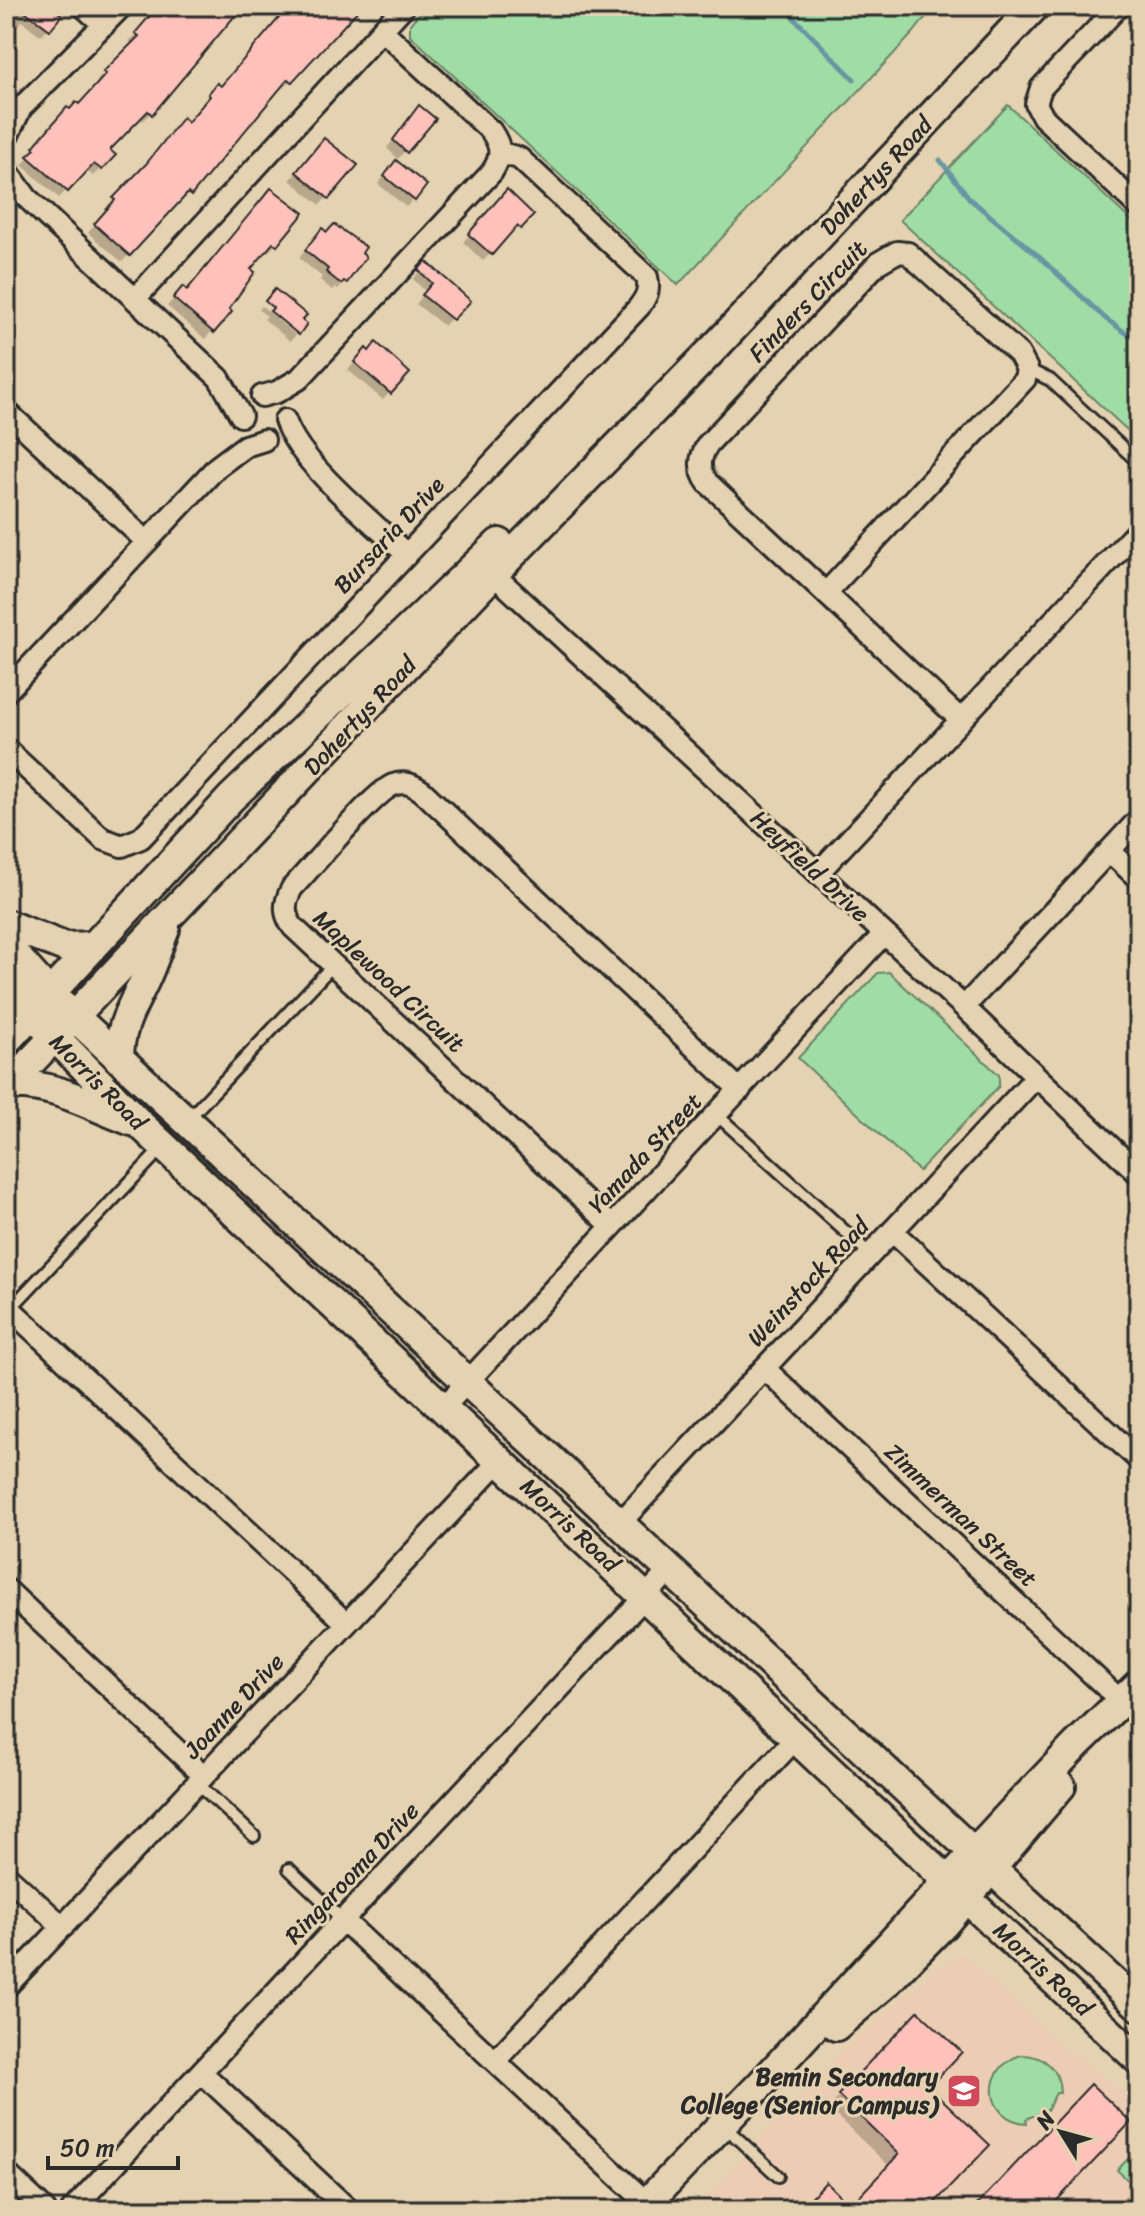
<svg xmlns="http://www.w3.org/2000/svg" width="1145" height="2216" font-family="Sriracha,sans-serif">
	<rect width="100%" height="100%" fill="#e5d2b0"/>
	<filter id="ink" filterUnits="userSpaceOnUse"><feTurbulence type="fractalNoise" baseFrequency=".0125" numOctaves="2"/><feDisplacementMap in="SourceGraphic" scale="16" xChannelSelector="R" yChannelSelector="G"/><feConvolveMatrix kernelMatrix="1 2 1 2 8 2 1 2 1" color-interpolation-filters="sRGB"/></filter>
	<g filter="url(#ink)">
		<path fill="#eccdb3" d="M963 1954 1065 2049 1096 2069 1139 2108V2210H694L836 2058 935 1969Z"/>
		<path fill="#a0dda4" stroke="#668468" stroke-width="2" d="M426 6H934L914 32 678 285 410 35V24Z
			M1008 105 1139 228V441L900 220Z
			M889 972 999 1075V1086L919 1171 798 1058 878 973Z
			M1021 2055C1044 2055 1060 2068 1060 2093H1056L1047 2110 1026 2119 1027 2123C984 2120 981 2068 1021 2055Z
			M1139 2148V2210H1114L1135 2187 1117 2170Z"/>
		<path fill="#0003" d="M6 6H47L59 15 41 36 22 21 17 26 6 17Z
			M165 6H241L150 113 143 121 139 117 107 150 113 156 93 176 86 170 59 198 22 165 29 157 27 155 60 117 78 107 100 82 97 80 133 45 129 41Z
			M291 6H354L291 81 283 88 280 85 189 194 182 201 180 200 122 262 88 233 109 208 107 206 188 124 204 105 202 103 210 93 221 88Z
			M6 54 16 62 6 76Z
			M419 107 405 151 398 159 387 148Z
			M317 148 355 165 320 205 290 180Z
			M389 170 413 200 406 207 378 184Z
			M500 199 531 215 483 261 463 242Z
			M301 214 275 245 268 252 265 249 248 270 212 331 205 339 167 306 176 296 187 292Z
			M315 238 345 282 338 289 335 287 332 290 320 280 322 277 299 258Z
			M427 264 468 301 444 326 416 304 426 292 413 279Z
			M262 306 296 335 290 341 264 319 267 316 259 310Z
			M358 358 407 374 383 400 348 370Z
			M918 2014 926 2087 925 2210H801L852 2206 889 2166 828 2108Z"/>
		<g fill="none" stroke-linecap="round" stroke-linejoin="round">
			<path stroke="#6996a3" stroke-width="5" d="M787 6 793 17 854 79
				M940 160 970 199 1036 254 1106 319 1139 342"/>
		</g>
		<path fill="#fec2ba" stroke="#2b2b2b" stroke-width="2" d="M18 6H50L62 15 50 30Z
			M158 6H243L152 115 148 111 110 150 116 155 102 170 94 164 68 192 27 156 35 149 33 147 67 107 70 109 76 102 79 104 106 74 103 72 139 36 135 33Z
			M289 6H362L292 82 288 79 191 196 188 193 130 256 94 224 115 200 113 198 146 164 183 117 188 122 210 96 208 94 217 83 221 86Z
			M419 105 436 119 407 153 393 140Z
			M324 138 358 165 329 199 296 172Z
			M396 160 427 185 415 201 384 176Z
			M271 188 304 213 277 246 273 243 251 269 255 272 229 309 232 312 214 333 173 298 183 286 187 290Z
			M507 189 534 215 521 229 517 226 492 255 468 234Z
			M334 224 366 247 362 253 366 257 347 283 344 281 341 284 326 272 328 269 305 250 322 228 327 232Z
			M426 261 471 301 453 320 422 295 432 283 418 270Z
			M275 289 307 315 302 320 307 324 299 335 270 311 273 308 265 301Z
			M376 342 410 373 391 394 354 362 366 348 369 351Z
			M918 2011 962 2052 929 2087 990 2145 928 2210H799L826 2182 850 2206 899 2154 838 2095Z
			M1091 2084 1131 2122 1048 2210H972Z"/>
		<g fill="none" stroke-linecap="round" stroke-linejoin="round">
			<g stroke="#2b2b2b" stroke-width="16">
				<path id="lane" d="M1027 369 1050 380 1139 463
					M717 1115 870 1254
					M189 1118 333 965
					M10 1309 163 1147
					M197 1783 254 1836
					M289 1869 343 1920
					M724 2126 778 2176"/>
			</g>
			<g stroke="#2b2b2b" stroke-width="26">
				<path id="street" d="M83 6 104 25
					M1119 6 1041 88 1036 104 1043 117 1139 207
					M6 118 21 108 122 6
					M6 139 21 108
					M6 169 27 198 219 378 241 416
					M135 299 404 6
					M262 396 277 392 299 379 492 172C502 156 502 147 491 131L383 31
					M6 411 147 542
					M285 420C300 465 371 520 406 554
					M493 574 964 1007 1139 1174
					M826 593 1025 379 1027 369 1019 354 908 253 897 252 878 263 708 444C699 458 698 469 708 483L961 720
					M6 692 217 467 245 446 264 440
					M6 749 103 839 122 846 141 838 639 307C647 296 650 290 647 277L519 158 501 153
					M1109 851 1139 879
					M818 873 1139 529
					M964 1007 1139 819
					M612 1226 293 927C283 913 284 903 292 888 312 867 372 794 393 785 405 781 412 784 422 791L740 1090
					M892 1231 1139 1460
					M6 1305 346 1623
					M764 1368 1122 1702
					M444 1407 883 935
					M619 1524 1036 1077
					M6 1589 204 1776
					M6 1875 63 1927
					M343 1920 647 2203
					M6 1987 500 1460
					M495 2061 797 1737
					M201 2072 349 2210
					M6 2173 45 2210
					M72 2210 670 1570"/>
			</g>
			<g stroke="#2b2b2b" stroke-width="34">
				<path id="secondary" d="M6 924 65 947 94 946
					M6 945 49 993 1139 2006
					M6 987 140 1124 1139 2060
					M6 1041 231 798 499 543
					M119 1059C119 1028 131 1009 144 982 152 965 158 947 165 929
					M9 1085C52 1082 91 1106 132 1121
					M6 1088 493 574 716 346 1035 6
					M836 2026 885 1984 944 1924 1061 1786
					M640 2210 762 2083 1008 1816 1076 1745 1139 1684"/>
			</g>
			<use href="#lane" stroke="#e5d2b0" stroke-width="10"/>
			<use href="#street" stroke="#e5d2b0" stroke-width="20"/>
			<use href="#secondary" stroke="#e5d2b0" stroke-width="28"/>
		</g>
	</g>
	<defs>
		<g id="school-square" transform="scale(1.8)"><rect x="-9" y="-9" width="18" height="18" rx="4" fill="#d1495b" stroke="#e5d2b0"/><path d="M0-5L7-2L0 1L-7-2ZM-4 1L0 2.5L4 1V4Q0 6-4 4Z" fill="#fff"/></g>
	</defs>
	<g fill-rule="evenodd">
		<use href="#school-square" x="964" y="2091"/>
	</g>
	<g text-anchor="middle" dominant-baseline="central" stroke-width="6" stroke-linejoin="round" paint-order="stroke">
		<g font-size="24" fill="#2b2b2b" stroke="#e5d2b0">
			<text transform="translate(876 176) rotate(-47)">Dohertys Road</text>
			<text transform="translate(808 301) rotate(-46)">Finders Circuit</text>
			<text transform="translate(389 535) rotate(-47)">Bursaria Drive</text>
			<text transform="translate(360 716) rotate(-47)">Dohertys Road</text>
			<text transform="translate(810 866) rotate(43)">Heyfield Drive</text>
			<text transform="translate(389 981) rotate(43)">Maplewood Circuit</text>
			<text transform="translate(98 1082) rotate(45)">Morris Road</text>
			<text transform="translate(645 1153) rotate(-47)">Yamada Street</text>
			<text transform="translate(808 1282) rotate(-47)">Weinstock Road</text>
			<text transform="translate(961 1515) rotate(43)">Zimmerman Street</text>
			<text transform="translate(570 1525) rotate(43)">Morris Road</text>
			<text transform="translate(234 1706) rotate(-47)">Joanne Drive</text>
			<text transform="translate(352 1873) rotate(-47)">Ringarooma Drive</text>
			<text transform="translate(1043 1969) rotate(43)">Morris Road</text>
		</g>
		<g font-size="24" font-weight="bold" fill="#2b2b2b" stroke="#e5d2b0" text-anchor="end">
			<text x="938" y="2077">Bemin Secondary<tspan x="938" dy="28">College (Senior Campus)</tspan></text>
		</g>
	</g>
	<rect width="1145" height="2216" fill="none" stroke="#e5d2b0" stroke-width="32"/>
	<rect x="16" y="16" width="1113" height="2184" fill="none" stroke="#2b2b2b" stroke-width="3" filter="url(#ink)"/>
	<g transform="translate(1061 2132) rotate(307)" stroke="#e5d2b0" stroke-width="6" paint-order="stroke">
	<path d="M0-6L14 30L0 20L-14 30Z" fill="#2b2b2b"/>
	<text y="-12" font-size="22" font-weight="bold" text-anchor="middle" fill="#2b2b2b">N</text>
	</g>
	<path d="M48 2156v12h130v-12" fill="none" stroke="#2b2b2b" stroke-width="4"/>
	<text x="60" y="2156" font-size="24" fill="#2b2b2b" stroke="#e5d2b0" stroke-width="6" paint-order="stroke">50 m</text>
</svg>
